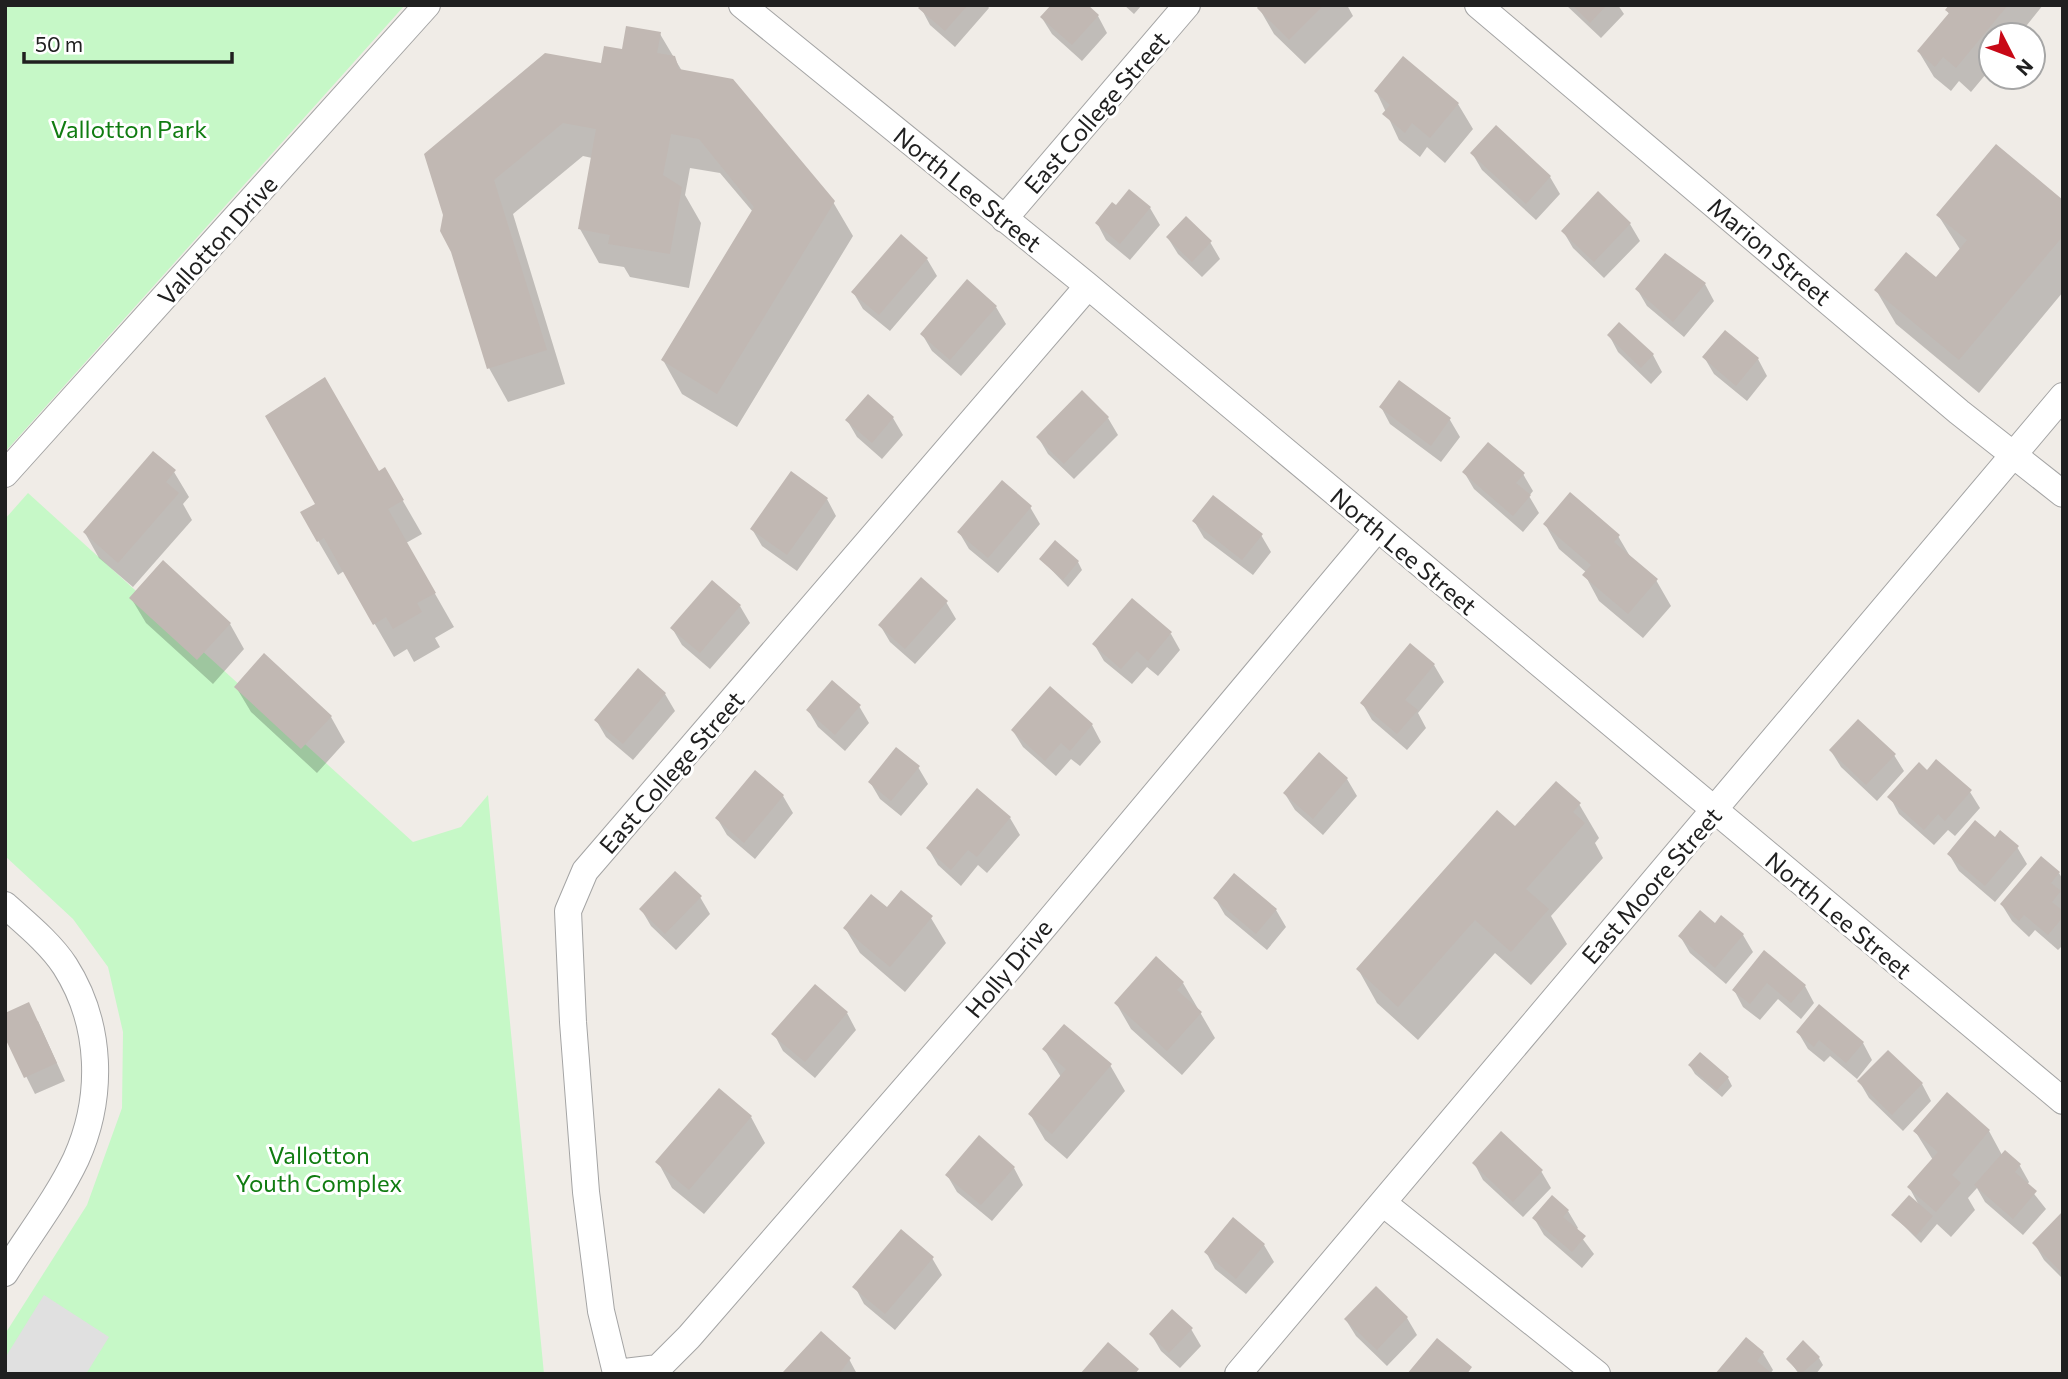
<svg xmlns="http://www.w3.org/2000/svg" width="2068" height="1379" font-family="Commissioner,sans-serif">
	<rect width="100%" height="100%" fill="#f0ece7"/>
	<path fill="#c6f8c7" d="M5 5H405L5 452Z
		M28 493 413 842 461 827 488 795 544 1374H5V1334L87 1205 122 1108 123 1032 108 967 73 919 5 856V519Z"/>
	<path fill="#e0e0e0" d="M44 1295 109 1337 86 1374H5V1358Z"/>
	<path fill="#0003" d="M923 5H987L989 8 955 47 930 25 921 8Z
		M1124 5H1142L1134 14Z
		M1262 5H1347L1353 16 1305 64 1274 34 1259 8Z
		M1566 5H1618L1624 14 1601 38Z
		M1951 5H2043L2019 35H1991V68L1971 92 1959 81 1951 91 1934 77 1919 52 1950 15 1947 11Z
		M1098 16 1107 33 1082 61 1052 34 1042 18Z
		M660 34 682 71 833 202 853 236 737 427 682 394 663 360 753 212 720 173 690 168 685 195 701 223 689 288 630 277 624 267 599 263 580 229 592 158 583 156 513 214 565 384 508 402 489 368 452 251 442 231 602 65Z
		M1376 91 1458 104 1473 129 1445 163 1427 147 1420 157 1399 140Z
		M1496 128 1550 177 1560 194 1536 220 1482 170 1472 153Z
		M2063 202V292L1979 393 1896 324 1876 290 1936 280 1961 251 1938 215Z
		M1116 207 1150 208 1160 225 1130 260 1106 240 1097 223Z
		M1630 224 1640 241 1604 278 1573 248 1563 231Z
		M1168 238 1210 242 1220 259 1202 277 1178 254Z
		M927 259 937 276 890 331 863 309 853 292Z
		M1705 284 1714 301 1684 337 1647 306 1637 289Z
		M996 307 1006 324 961 376 932 351 922 334Z
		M1609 335 1653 355 1662 372 1651 384 1618 352Z
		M1704 357 1758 359 1767 376 1747 401 1714 374Z
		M1399 382 1450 420 1460 437 1441 462 1390 424 1381 407Z
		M893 418 903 435 882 459 857 437 847 420Z
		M1108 418 1118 435 1074 479 1048 454 1038 437Z
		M385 470 422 534 406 543 454 627 435 638 440 647 414 662 407 649 394 657 344 571 338 575 302 513Z
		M174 472 189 497 183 504 192 520 133 587 99 558 85 533Z
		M1464 472 1523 474 1533 491 1529 496 1539 513 1523 532 1474 489Z
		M827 499 836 516 797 571 762 546 752 529Z
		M1030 507 1040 524 998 573 969 549 959 532Z
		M1194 521 1261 535 1271 552 1253 575 1204 538Z
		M1545 524 1618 536 1631 558 1656 580 1671 606 1643 638 1599 601 1585 575 1587 573 1559 549Z
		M1041 559 1078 562 1082 570 1068 587Z
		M131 598 230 624 244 649 213 684 146 623Z
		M946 602 956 619 915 664 890 642 880 625Z
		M740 606 750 623 710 669 682 645 672 628Z
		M1171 634 1180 650 1158 676 1147 667 1132 684 1104 661 1094 644Z
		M1434 665 1444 682 1418 713 1426 728 1407 750 1372 720 1362 703Z
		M638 671 665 694 675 711 633 760 606 737 596 720Z
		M236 687 331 717 345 742 317 773 251 712Z
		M859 706 869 723 845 751 818 727 808 710Z
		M1092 725 1101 742 1080 766 1071 759 1056 776 1023 747 1013 731Z
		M1831 751 1894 755 1904 771 1877 801 1841 767Z
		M918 767 928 784 901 816 880 799 870 782Z
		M1928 772 1970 792 1980 808 1955 836 1948 830 1934 845 1899 814 1890 797Z
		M755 773 783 796 793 813 755 859 727 835 717 818Z
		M1347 779 1357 796 1323 835 1295 810 1285 794Z
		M1579 804 1599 838 1595 843 1603 858 1551 916 1567 944 1531 985 1495 953 1418 1040 1377 1003 1358 969 1516 828Z
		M1010 818 1020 835 987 873 978 865 961 886 938 865 928 848Z
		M1995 839 2017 847 2027 864 1995 902 1959 871 1949 854Z
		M2059 873 2063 880V945L2058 950 2035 930 2029 937 2012 921 2002 905Z
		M1234 876 1276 910 1286 927 1267 950 1225 915 1215 898Z
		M700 897 710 914 676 950 651 926 641 909Z
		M887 910 931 918 946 943 905 992 860 953 845 928Z
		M1715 925 1743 935 1753 952 1726 984 1690 953 1680 936Z
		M1764 952 1805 986 1814 1003 1801 1019 1778 999 1760 1020 1743 1007 1734 990Z
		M1183 983 1215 1038 1182 1075 1131 1029 1116 1003Z
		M847 1013 856 1030 815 1078 783 1051 774 1034Z
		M38 1021 65 1081 35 1094 5 1034Z
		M1798 1032 1863 1043 1872 1060 1857 1079 1830 1056 1824 1062 1808 1049Z
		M1044 1049 1110 1065 1125 1091 1067 1159 1045 1140 1030 1114 1061 1077Z
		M1690 1066 1728 1078 1732 1086 1722 1097 1695 1074Z
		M1859 1081 1922 1084 1931 1101 1903 1131 1869 1098Z
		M1947 1095 1989 1131 2002 1155 2020 1166 2029 1182 2027 1185 2046 1209 2023 1235 1985 1202 1977 1188 1968 1198 1975 1210 1951 1237 1937 1224 1921 1243 1894 1216 1920 1207 1909 1187 1933 1160 1915 1131Z
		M751 1117 765 1143 704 1214 672 1188 658 1162Z
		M1474 1163 1541 1171 1551 1188 1523 1217 1483 1180Z
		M1014 1168 1023 1185 992 1221 957 1192 947 1175Z
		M1568 1211 1578 1228 1576 1230 1594 1254 1582 1268 1544 1235 1534 1218Z
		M2063 1213V1279L2044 1260 2034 1243Z
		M1264 1245 1274 1262 1246 1294 1215 1269 1206 1252Z
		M932 1258 942 1275 895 1330 864 1304 855 1287Z
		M1407 1318 1417 1335 1387 1366 1356 1336 1346 1320Z
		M1191 1329 1201 1346 1180 1368 1161 1351 1151 1334Z
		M1746 1339 1763 1353 1773 1370 1770 1374H1717Z
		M1819 1358 1823 1365 1816 1374H1799L1788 1359Z
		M849 1359 857 1374H786Z"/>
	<path fill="#c1b8b3" d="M921 5H968L945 31 918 8Z
		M1051 5H1088L1099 15 1072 45 1040 17Z
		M1259 5H1324L1289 40 1257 8Z
		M1572 5H1607L1590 23Z
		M1949 5H2008L1956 68 1943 57 1935 67 1917 51 1949 13 1945 10Z
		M626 26 661 32 657 53 675 56 679 69 733 79 835 201 717 394 661 360 754 207 699 139 671 134 663 175 682 187 670 254 608 244 610 235 578 229 596 129 563 123 494 180 547 350 487 369 451 252 440 231 443 215 424 154 545 53 601 63 604 46 622 49Z
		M1403 56 1459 103 1430 138 1412 123 1405 133 1382 114 1390 105 1374 91Z
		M1496 125 1551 176 1526 204 1470 153Z
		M1996 144 2063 200V236L1959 360 1874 290 1906 252 1936 277 1967 240 1936 215Z
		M1129 189 1151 207 1120 244 1095 223 1112 202 1116 205Z
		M1598 191 1631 223 1594 262 1561 231Z
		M1186 216 1212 241 1192 262 1166 237Z
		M901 234 928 258 879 315 851 292Z
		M1665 253 1706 283 1673 322 1635 289Z
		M967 279 997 306 950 360 920 334Z
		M1619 322 1654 354 1641 368 1607 335Z
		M1725 330 1759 358 1736 386 1702 357Z
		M325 377 379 471 385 467 404 500 388 509 436 593 417 603 422 612 393 629 386 617 373 625 324 538 317 542 300 512 315 504 265 416Z
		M1399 380 1451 418 1431 446 1379 407Z
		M1082 390 1109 417 1064 464 1036 437Z
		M868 394 894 417 872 443 845 420Z
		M1488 442 1525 473 1516 483 1531 495 1513 516 1462 472Z
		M153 451 176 470 166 482 179 493 118 563 83 532Z
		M791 471 828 498 787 555 750 529Z
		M1002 480 1032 506 988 558 957 532Z
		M1570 492 1620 535 1614 542 1658 579 1628 614 1582 575 1591 565 1543 524Z
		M1213 495 1263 534 1242 560 1192 521Z
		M1055 540 1079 561 1063 580 1039 559Z
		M163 560 231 623 197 660 129 598Z
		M921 577 948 601 905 649 878 625Z
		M712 580 741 605 700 653 670 628Z
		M1132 598 1172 632 1148 661 1137 651 1121 669 1092 644Z
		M1410 643 1435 664 1405 700 1418 710 1397 734 1360 703Z
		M264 653 332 716 301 749 234 687Z
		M638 668 666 693 623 744 594 720Z
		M832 680 861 705 835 735 806 710Z
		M1050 686 1093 724 1070 751 1061 743 1045 761 1011 730Z
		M1858 719 1896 754 1866 785 1829 750Z
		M896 747 920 766 891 801 868 782Z
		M1319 752 1348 778 1313 819 1283 793Z
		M1936 759 1972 790 1945 821 1938 814 1924 830 1887 797 1919 762 1927 770Z
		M755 770 784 795 744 843 715 818Z
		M1556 781 1581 803 1573 812 1585 823 1526 889 1549 909 1511 952 1475 920 1398 1007 1356 969 1497 810 1515 826Z
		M977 788 1011 817 977 857 968 850 951 870 926 848Z
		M1975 820 1995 837 2000 830 2019 846 1985 886 1947 854Z
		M2041 856 2060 872 2051 883 2061 891 2052 902 2063 911V917L2048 935 2024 915 2019 921 2000 904Z
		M675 871 702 896 665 934 639 909Z
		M1234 873 1277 909 1256 934 1213 898Z
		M901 890 933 916 890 967 843 928 871 894 887 907Z
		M1700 910 1715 923 1721 915 1744 934 1715 968 1678 936Z
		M1764 950 1806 985 1791 1003 1767 983 1750 1004 1732 990Z
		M1156 956 1184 982 1177 990 1202 1012 1167 1051 1114 1003Z
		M815 984 848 1012 805 1062 771 1034Z
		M29 1002 57 1063 24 1078 5 1038V1013Z
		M1819 1004 1864 1042 1846 1063 1819 1040 1814 1047 1796 1032Z
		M1064 1024 1112 1064 1052 1134 1028 1114 1066 1069 1042 1049Z
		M1888 1050 1923 1083 1892 1115 1857 1081Z
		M1700 1052 1729 1077 1717 1090 1688 1065Z
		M719 1088 752 1116 689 1190 655 1162Z
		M1947 1092 1990 1130 1952 1175 1961 1183 1936 1212 1907 1187 1938 1152 1913 1131Z
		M1501 1131 1543 1170 1513 1202 1472 1163Z
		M979 1135 1015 1167 981 1205 945 1175Z
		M2005 1150 2021 1164 2015 1172 2037 1191 2013 1219 1974 1185Z
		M1552 1195 1569 1210 1563 1217 1586 1236 1572 1252 1532 1218Z
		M1909 1195 1933 1216 1916 1236 1891 1215Z
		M2063 1211V1274L2032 1243Z
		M1233 1217 1265 1244 1236 1279 1204 1252Z
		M901 1229 934 1257 885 1314 852 1287Z
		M1376 1286 1408 1317 1377 1350 1344 1319Z
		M1172 1309 1193 1328 1169 1353 1149 1334Z
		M821 1331 851 1358 839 1374H785L783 1372Z
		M1746 1337 1764 1352 1757 1361 1772 1374H1715Z
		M1437 1338 1472 1367 1467 1374H1407Z
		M1803 1340 1820 1357 1801 1374 1786 1359Z
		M1108 1342 1139 1369 1135 1374H1080Z"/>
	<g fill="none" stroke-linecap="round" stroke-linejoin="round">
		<g stroke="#a4a4a4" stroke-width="28">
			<path id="minor" d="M742 5 1088 286 2063 1101
				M1478 5 1959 412 2063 494
				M1004 219 1187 5
				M1088 286 585 871 568 911 573 1022 586 1192 601 1311 616 1373 658 1368 689 1337 1012 965 1377 529
				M5 474 427 5
				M5 905C25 923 50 943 65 966 102 1024 104 1097 76 1159 57 1199 28 1236 5 1273
				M1383 1203 1597 1374
				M1238 1374 2063 396"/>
		</g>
		<use href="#minor" stroke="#fff" stroke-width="26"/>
	</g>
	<g text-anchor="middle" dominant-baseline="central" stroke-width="6" stroke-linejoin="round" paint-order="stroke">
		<g font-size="24" fill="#202020" stroke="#fff">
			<text transform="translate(1096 112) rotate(-49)">East College Street</text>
			<text transform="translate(968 189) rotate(39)">North Lee Street</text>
			<text transform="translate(217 240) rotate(-48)">Vallotton Drive</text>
			<text transform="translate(1770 251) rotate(40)">Marion Street</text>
			<text transform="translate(1404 551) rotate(40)">North Lee Street</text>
			<text transform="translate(671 772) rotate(-49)">East College Street</text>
			<text transform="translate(1651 885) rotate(-49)">East Moore Street</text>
			<text transform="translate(1839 915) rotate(40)">North Lee Street</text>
			<text transform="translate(1008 968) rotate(-50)">Holly Drive</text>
		</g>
		<g font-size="24" fill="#107c11" stroke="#fff">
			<text x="129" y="128">Vallotton Park</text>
			<text x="319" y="1154">Vallotton<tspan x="319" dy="28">Youth Complex</tspan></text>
		</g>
	</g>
	<rect width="2068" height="1379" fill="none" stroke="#202020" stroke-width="14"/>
	<g transform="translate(2012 56) rotate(132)"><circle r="33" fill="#ffffff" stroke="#a6a6a6" stroke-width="2"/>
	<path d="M0-5L12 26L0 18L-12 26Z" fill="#c80816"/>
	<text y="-10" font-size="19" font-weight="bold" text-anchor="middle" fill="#202020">N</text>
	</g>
	<path d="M24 52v10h208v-10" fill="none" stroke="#202020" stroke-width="3.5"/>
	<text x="35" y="52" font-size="21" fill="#202020" stroke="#ffffff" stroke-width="5" paint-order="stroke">50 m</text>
</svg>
